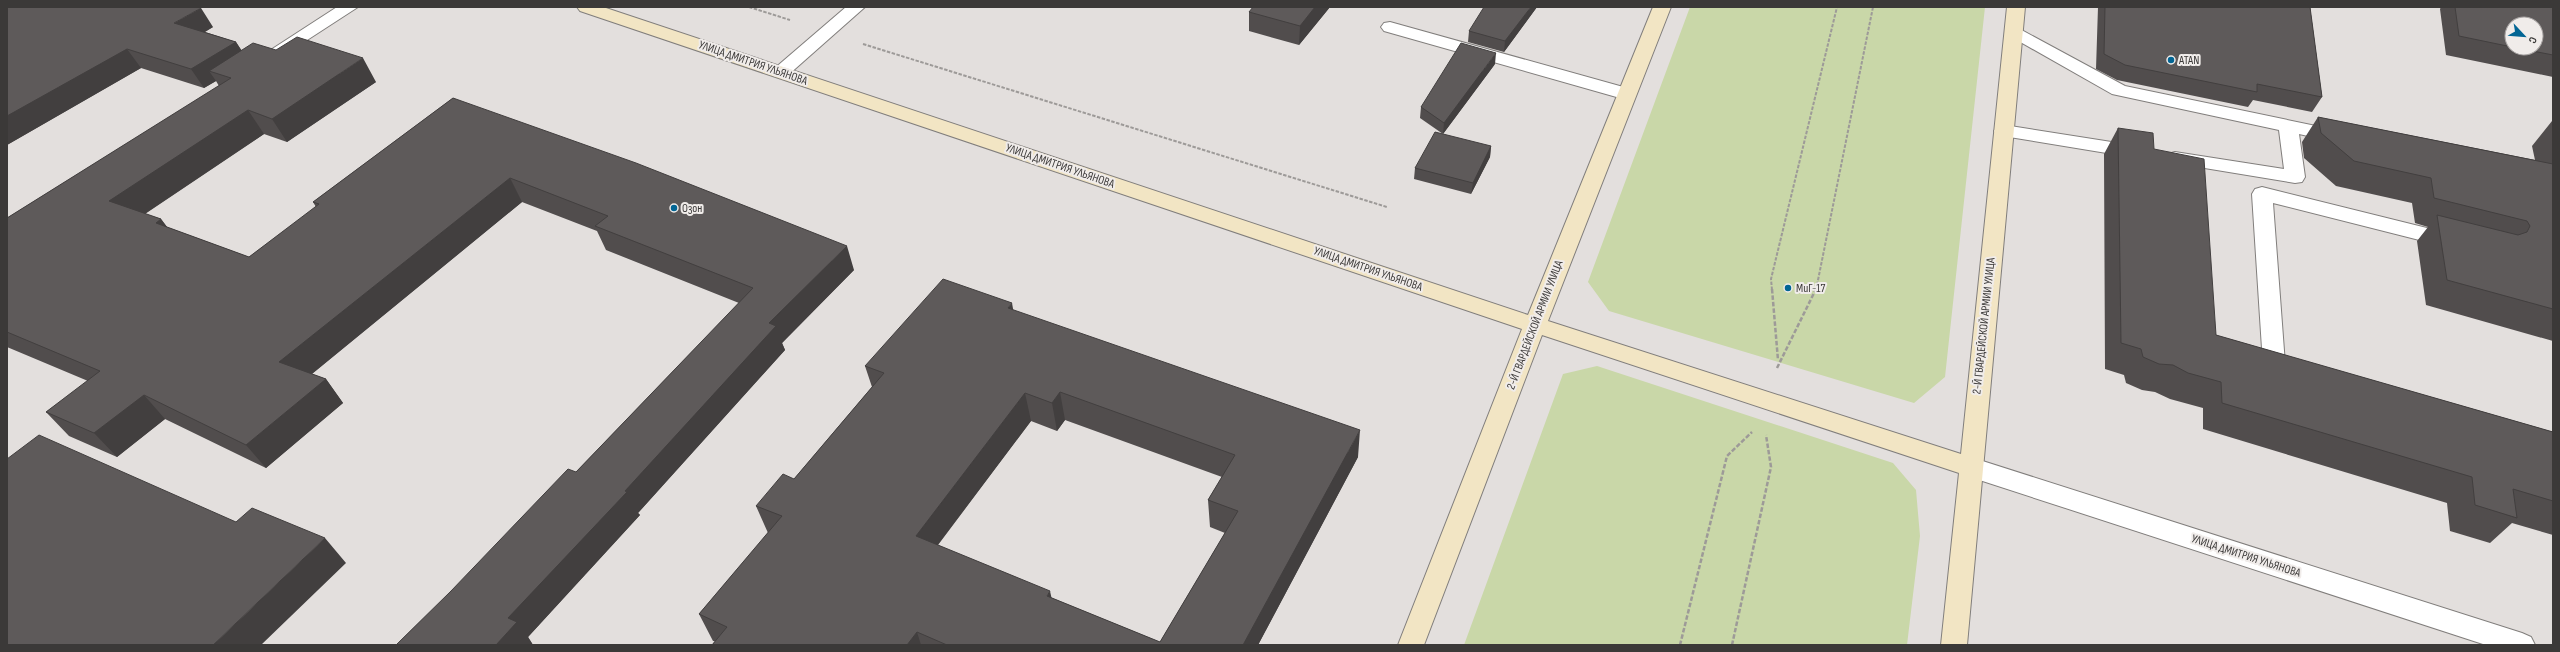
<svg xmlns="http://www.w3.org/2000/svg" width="2560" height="652" font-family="'Sofia Sans Condensed',sans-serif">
	<rect width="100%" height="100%" fill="#e3dfdd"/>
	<path fill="#c9d7a8" d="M1690 7H1985L1945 377 1914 403 1609 311 1588 282Z
		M1597 366 1893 463 1916 490 1920 536 1907 645H1464L1563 374Z"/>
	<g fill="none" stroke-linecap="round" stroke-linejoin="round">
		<g stroke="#817e7c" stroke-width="2">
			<path id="lane" d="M1390 22 1634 90 1636 94 1634 98H1620L1384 31 1381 27 1384 23Z
				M2014 26 2125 86 2340 131 2347 133 2350 137 2347 141 2340 143 2299 134 2305 177 2302 182 2295 183 2168 162 2165 158 2168 154 2175 152 2284 169 2279 130 2112 94 2008 35 2005 31 2008 27Z
				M2004 125 2137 146 2144 148 2147 152 2144 156 2137 158 1997 135 1994 131 1997 127Z
				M2262 187 2451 234 2458 236 2461 241 2458 246 2451 248 2273 203 2285 364 2282 370 2274 372 2266 370 2263 364 2252 194 2255 189Z"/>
		</g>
		<g stroke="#817e7c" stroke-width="2">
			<path id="street" d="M337 7H358L281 57H269L266 53Z
				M846 7H865L787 76H775L772 72 775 68Z
				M1970 457 2522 633 2531 637 2535 645H2486L1961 474 1958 467 1961 460Z"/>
		</g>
		<g stroke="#817e7c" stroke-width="2">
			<path id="secondary" d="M577 7H603L1528 315 1653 7H1671L1548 321 1961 454 2007 7H2025L1967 645H1941L1959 473 1542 335 1424 645H1398L1522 329 580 11Z"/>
		</g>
		<path stroke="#9d9a98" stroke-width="2" stroke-dasharray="3.5 1.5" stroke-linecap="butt" d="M749 7 790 20
			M863 44 1387 207
			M1772 290 1771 279 1837 7
			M1816 290 1873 7"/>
		<path stroke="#9d9a98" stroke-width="2.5" stroke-dasharray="4.5 2" stroke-linecap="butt" d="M1772 289 1778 360
			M1777 368 1816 289
			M1680 645 1727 456 1752 432
			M1732 645 1771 467 1766 435"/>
		<use href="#lane" fill="#fff" fill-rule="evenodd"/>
		<use href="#street" fill="#fff" fill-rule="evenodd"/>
		<use href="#secondary" fill="#f2e5c4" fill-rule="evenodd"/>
	</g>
	<path fill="#514d4d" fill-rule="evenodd" d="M7 7 213 27 205 32 236 42 242 51 376 82 287 142 264 134 145 214 161 219 167 227 249 257 316 207 313 202 453 98 854 270 782 343 785 350 638 513 640 515 528 637 533 645H396L576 472 739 303 606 250 597 231 522 202 312 374 326 379 343 403 266 468 165 419 117 457 69 436 46 412 88 381 7 347V218L219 86 216 81 204 88 141 68 7 145Z
		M1330 7 1299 45 1249 31V12Z
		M1537 7 1504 52 1468 42 1469 31Z
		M2098 7H2310L2322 97 2312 112 2253 100 2248 107 2117 80 2096 69Z
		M2441 7H2553V77L2446 55 2440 9ZM2512 24 2536 48H2512Z
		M1495 64 1443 134 1420 118 1421 107Z
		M2318 117 2535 160 2532 146 2552 121H2553V341L2426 305 2417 241 2428 227 2415 223 2412 203 2336 186 2304 158 2302 142Z
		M2118 128 2154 149 2216 335 2553 432V535L2512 523 2490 543 2450 531 2447 503 2203 429V408L2170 399 2155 392 2142 390 2126 383 2124 375 2105 369 2104 154Z
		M1491 146 1490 157 1471 194 1414 179 1415 168Z
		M1013 310 1358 457 1258 645H712L715 641H713L699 614 768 533 756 506 794 479 872 387 865 366ZM1065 420 1222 477 1208 500 1210 527 1225 533 1160 642 1052 598 938 545 1031 421 1057 431Z"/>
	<path fill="#423f3f" d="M1315 7H1330L1299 45 1300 26Z
		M1531 7H1537L1504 52 1505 41Z
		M201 8 213 27 187 42 174 23Z
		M236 42 248 61 209 71 216 81 204 88 191 69Z
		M127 49 141 68 7 145V116Z
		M1496 53 1495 64 1443 134 1444 123Z
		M363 58 376 82 287 142 272 119Z
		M248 110 264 134 128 225 109 201Z
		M1491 146 1490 157 1471 194 1473 183Z
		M510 178 522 202 297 386 279 362Z
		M161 219 179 243 156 223Z
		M847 246 854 270 782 343 785 350 638 513 640 515 528 637 533 645H496L508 618 625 491 769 323Z
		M1012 303 1017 331 1008 308Z
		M326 379 343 403 266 468 246 445Z
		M1060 392 1065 420 1057 431 1052 403Z
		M1025 393 1031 421 924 563 916 536Z
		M144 395 165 419 117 457 94 433Z
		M1360 430 1358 457 1258 645H1243Z
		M325 538 346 563 261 645H213Z
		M1050 591 1056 618 1047 596Z
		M917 632 921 645H907Z"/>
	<path fill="#5e5a5a" stroke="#423f3f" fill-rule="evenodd" d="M7 7H198L201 8 174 23 236 42 191 69 127 49 7 116Z
		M1253 7H1315L1300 26 1249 12Z
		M1484 7H1531L1505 41 1469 31Z
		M2105 7H2310L2322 97 2257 84V92L2125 65 2104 54Z
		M2455 7H2553V55L2517 48H2536V24H2512V47L2459 36Z
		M297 37 363 58 272 119 248 110 109 201 161 219 156 223 249 257 319 204 313 202 453 98 636 163 847 246 769 323 776 326 625 491 627 492 508 618 517 622 496 645H396L451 591 568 469 576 472 753 288 595 226 608 216 510 178 279 362 326 379 246 445 144 395 94 433 46 412 100 371 7 332V218L231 78 209 71 253 43 276 50Z
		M1461 43 1496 53 1444 123 1421 107Z
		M2318 117 2553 164V309L2447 280 2437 215 2518 235 2527 232 2530 226 2527 221 2434 198 2431 178 2354 161 2321 133Z
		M2118 128 2153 133 2154 149 2204 159 2216 335 2553 432V501L2513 489 2517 518 2475 505 2472 477 2222 403 2221 382 2188 373 2173 365 2159 364 2143 357 2141 349 2121 343Z
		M1435 132 1491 146 1473 183 1415 168Z
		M943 279 1012 303 1008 308 1360 430 1243 645H947L917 632 907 645H712L727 627 699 614 782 516 756 506 783 474 794 479 884 373 865 366ZM1060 392 1235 455 1208 500 1238 511 1160 642 1047 596 1050 591 916 536 1025 393 1052 403Z
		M39 435 236 522 252 508 325 538 213 645H7V459Z"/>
	<g fill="#026594" stroke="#f0ecea" stroke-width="1.5">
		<circle cx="2171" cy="60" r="4"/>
		<circle cx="674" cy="208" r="4"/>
		<circle cx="1788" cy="288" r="4"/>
	</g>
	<g text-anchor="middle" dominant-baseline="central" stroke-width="4" stroke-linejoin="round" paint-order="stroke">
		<g font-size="12" fill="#3b3938" stroke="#f0ecea" text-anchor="start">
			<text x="2179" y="60">ATAN</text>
			<text x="682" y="208">Озон</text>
			<text x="1796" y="288">МиГ-17</text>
		</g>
		<g font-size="12" fill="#3b3938" stroke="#f0ecea">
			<text transform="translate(753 63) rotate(19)">УЛИЦА ДМИТРИЯ УЛЬЯНОВА</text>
			<text transform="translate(1060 166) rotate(19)">УЛИЦА ДМИТРИЯ УЛЬЯНОВА</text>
			<text transform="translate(1368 269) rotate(19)">УЛИЦА ДМИТРИЯ УЛЬЯНОВА</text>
			<text transform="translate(1535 325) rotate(-69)">2-Й ГВАРДЕЙСКОЙ АРМИИ УЛИЦА</text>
			<text transform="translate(1984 326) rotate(-84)">2-Й ГВАРДЕЙСКОЙ АРМИИ УЛИЦА</text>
			<text transform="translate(2246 556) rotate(18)">УЛИЦА ДМИТРИЯ УЛЬЯНОВА</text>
		</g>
	</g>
	<rect width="2560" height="652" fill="none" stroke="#3b3938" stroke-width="16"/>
	<g transform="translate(2524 36) rotate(116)"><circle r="19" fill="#f0ecea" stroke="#a8a4a3"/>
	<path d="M0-3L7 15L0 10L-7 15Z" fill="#026594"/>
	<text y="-6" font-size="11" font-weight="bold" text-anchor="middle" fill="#3b3938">С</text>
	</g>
</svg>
